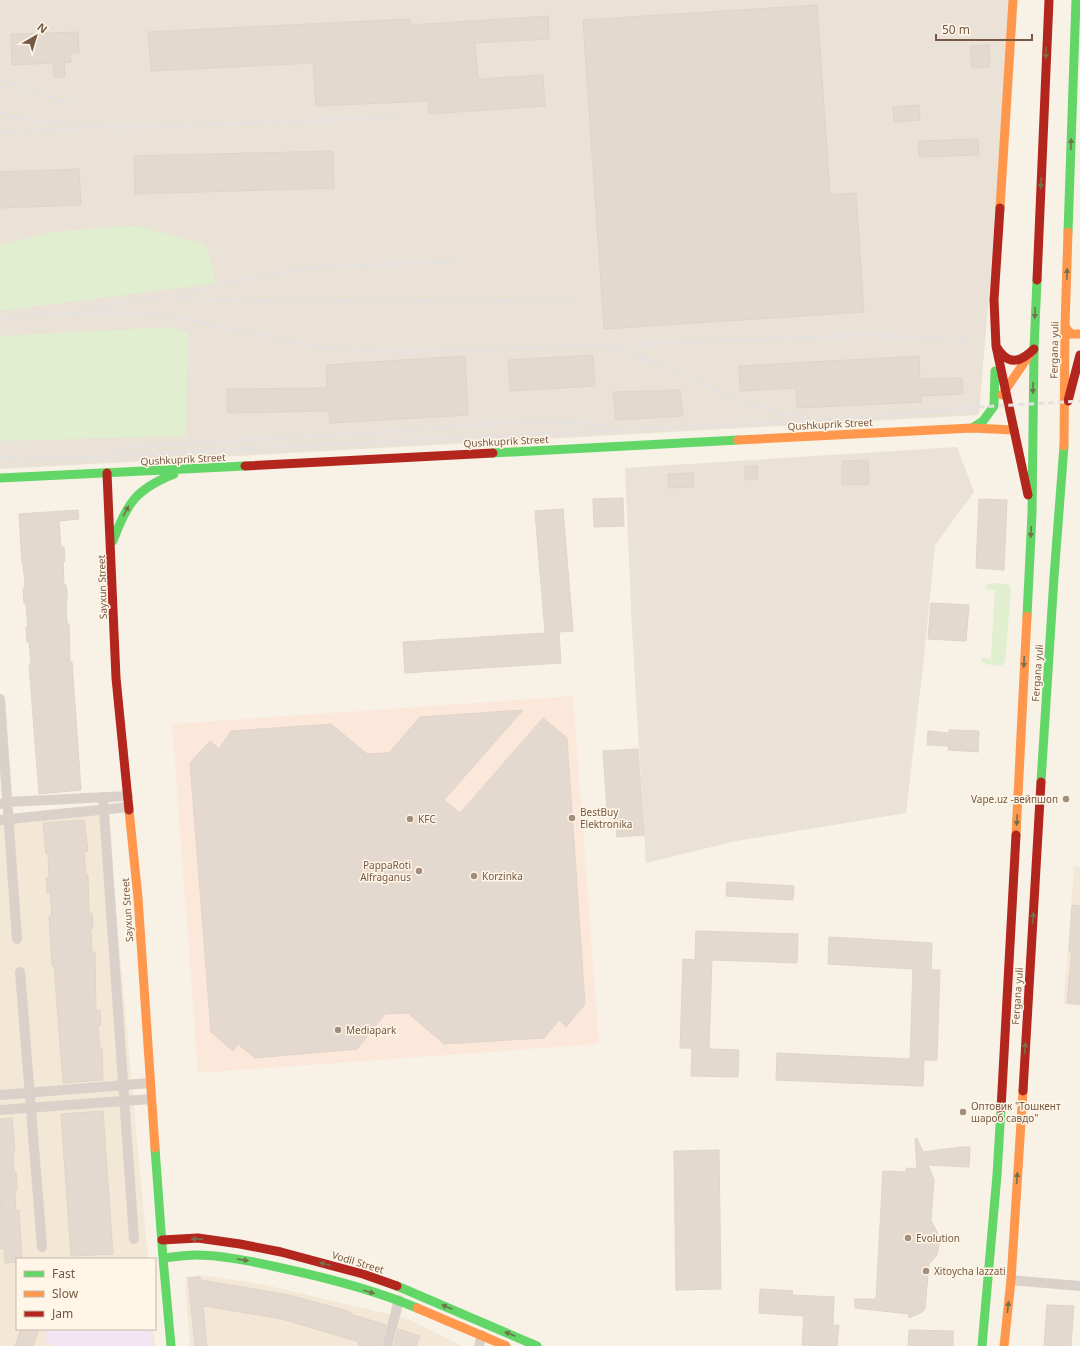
<svg xmlns="http://www.w3.org/2000/svg" width="1080" height="1346" font-family="'Noto Sans',sans-serif">
	<rect width="100%" height="100%" fill="#f7f1e6"/>
	<path fill="#f3e7d5" d="M106 804 148 1259H17V1329H153L155 1346H0V815Z
		M1074 866 1080 867V1006L1064 1004Z
		M201 1275 261 1284 408 1319 462 1346H190L185 1277Z"/>
	<path fill="#fbe8db" d="M573 696 599 1044 198 1073 172 724Z"/>
	<path fill="#eae1d7" d="M0 0H1013L979 415 0 469Z
		M957 447 974 492 935 545 924 657 906 813 736 841 646 863 632 629 625 468Z"/>
	<path fill="#f3e5f1" d="M46 1329H151L152 1346H54L45 1342Z"/>
	<path fill="#e1eecf" d="M136 226 195 241 207 247 216 283 0 311V245L54 232 112 227Z
		M172 327 188 333 186 436 0 441V336Z
		M991 583 1008 584 1011 590 1005 662 1001 666 986 664 982 662V658L991 659 995 590 985 589 987 585Z"/>
	<path fill="#e4d9ce" stroke="#e0d4c8" d="M817 5 830 195 856 193 864 312 604 329 583 20Z
		M548 16 549 39 475 43 478 79 543 75 545 106 429 114 428 101 316 106 313 63 151 71 148 32 410 19V25Z
		M78 32 79 53H70L71 62 64 63 65 77H54L53 63 12 65 11 34Z
		M989 45 990 67 972 68 970 46Z
		M919 105 920 120 894 122 893 107Z
		M978 139 979 155 919 157 918 141Z
		M333 151 334 188 135 194 134 156Z
		M79 169 81 205 0 208V172Z
		M593 355 595 386 510 391 508 360Z
		M465 356 468 415 330 423 329 411 227 413V389L327 388 326 365Z
		M919 356 920 379 962 378 963 394 921 396V402L797 408 796 388 740 391 739 366Z
		M680 390 683 416 616 420 613 392Z
		M868 460 869 484 842 485V461Z
		M745 466H757L758 479 745 480Z
		M693 473 694 487 668 488V474Z
		M623 498 624 526 594 527 593 499Z
		M979 499 1007 500 1004 570 976 568Z
		M563 509 573 631 559 632 561 663 405 673 403 642 545 633 535 511Z
		M78 510 79 519 59 521 61 547H64L65 561 63 562 64 585H66L67 593V601H66L67 624H69L70 662H72L81 790 39 794 29 665H31L29 641 27 642 26 627H28L26 603H24L23 588H25V583L23 564H22L19 514Z
		M931 603 969 605 966 641 928 639Z
		M523 710 444 800 460 813 543 718 567 738 585 1004 566 1027 559 1020 544 1038 444 1044 408 1013 385 1014 357 1049 255 1058 238 1044 233 1051 211 1032 190 763 210 741 219 749 231 731 331 724 367 754 389 753 420 717Z
		M949 730 979 731 978 752 948 750 949 746 927 745 928 731 949 733Z
		M638 749 644 835 617 837 615 810 607 811 603 751Z
		M84 820 88 851 84 852 86 875H88L89 914 92 913 93 928 90 929 91 933 92 952H95L96 1010H100L101 1025 98 1026 100 1048H102L103 1080 63 1083 54 966H52L49 916H52L50 892 47 893 46 878H49L48 854H46L43 823Z
		M727 882 794 886 793 900 726 896Z
		M1072 905 1080 906V1004L1067 1003 1072 951H1069Z
		M696 931 798 934 797 963 712 960 709 1049 739 1050 738 1077 691 1076 692 1048H680L683 959 695 960Z
		M829 937 932 943 931 970H940L937 1060H924L923 1086 776 1080 777 1053 910 1059 913 969 828 964Z
		M103 1111 113 1254 71 1256 61 1114Z
		M12 1118 15 1152H13L14 1172H16L17 1190H15L16 1211 19 1210 22 1259H17V1262L5 1263 4 1248 0 1249V1212H1L0 1192V1119Z
		M917 1138 923 1152 962 1147H970L969 1167 928 1165 934 1180 931 1221 937 1232 939 1244 937 1255 929 1264 925 1309 922 1312 909 1318V1314L855 1308V1299H876L883 1171 906 1172V1168L917 1169 915 1139Z
		M719 1150 721 1289 676 1290 674 1151Z
		M200 1277 201 1280 289 1295 351 1312 350 1314 383 1324 386 1325 381 1346H358L359 1342 282 1319 203 1306 207 1346H195L188 1278Z
		M760 1289 793 1291 792 1295 834 1297 833 1325H839L837 1346 802 1345 804 1316 759 1313Z
		M1047 1305 1074 1306 1071 1346H1044Z
		M21 1329H32L38 1331 33 1346H15Z
		M398 1329 420 1336 416 1346H394Z
		M909 1330 953 1331V1346H908Z"/>
	<g fill="none" stroke-linecap="round" stroke-linejoin="round">
		<path stroke="#dad1cb" stroke-width="10" d="M0 699 17 939
			M103 797 134 1239
			M0 804 8 802 128 796
			M0 820 129 807
			M20 972 42 1247
			M0 1095 150 1083
			M0 1110 151 1099
			M1011 1280 1080 1286
			M387 1346 399 1300
			M479 1346 482 1335"/>
		<path stroke="#63d668" stroke-width="9" d="M1068 232 1076 0
			M972 428 983 421 994 406 995 371
			M493 453 738 440
			M0 478 245 466
			M113 541C127 503 136 489 174 474
			M1027 616 1032 514 1034 349 1037 280
			M1041 782 1054 577 1064 446
			M155 1148 163 1258 171 1346
			M163 1258C174 1257 185 1255 196 1255 223 1255 251 1261 277 1267 324 1277 373 1289 417 1308
			M397 1286 537 1346
			M982 1346 997 1175 1001 1109"/>
		<path stroke="#ff974d" stroke-width="9" d="M1000 208 1013 0
			M1065 327 1071 334H1080
			M1002 395 1032 351
			M738 440 972 428 1014 430
			M1064 446 1065 327 1068 232
			M129 810 138 898 155 1148
			M1016 835 1027 616
			M417 1308 506 1346
			M1004 1346 1011 1280 1023 1091"/>
		<path stroke="#b3261e" stroke-width="9" d="M1000 208 994 300 996 346 1028 495
			M1037 280 1049 0
			M996 346C1007 365 1019 364 1034 349
			M1068 401 1080 355
			M245 466 493 453
			M107 473 116 678 129 810
			M1023 1091 1041 782
			M1001 1109 1016 835
			M162 1240 198 1238 240 1244 281 1252 363 1274 397 1286"/>
		<path stroke="#e4e1e3" stroke-width="3" stroke-dasharray="6 4" stroke-linecap="butt" d="M0 80 77 106
			M0 113 29 120 119 128 401 117
			M0 132 79 129
			M176 298 238 301H576
			M85 308 158 298 293 270 326 266 458 262
			M43 314 106 312 148 314 193 321 313 346 360 351 401 352 594 346 868 335 927 337 970 340
			M0 320 48 313
			M610 349C671 361 724 400 785 414 793 416 801 416 809 417
			M111 451 143 446 400 431 475 424 545 422 579 423 608 426
			M0 456 25 459 74 458 633 429 838 420 979 407 1080 401"/>
	</g>
	<defs><path id="oneway-solid" d="M-6-.8H1V-3.2L6.5 0L1 3.2V.8H-6Z"/></defs>
	<g fill="#72714c">
		<use href="#oneway-solid" transform="translate(1046 53) rotate(92)"/>
		<use href="#oneway-solid" transform="translate(1071 144) rotate(-88)"/>
		<use href="#oneway-solid" transform="translate(1041 183) rotate(92)"/>
		<use href="#oneway-solid" transform="translate(1067 274) rotate(-88)"/>
		<use href="#oneway-solid" transform="translate(1035 313) rotate(92)"/>
		<use href="#oneway-solid" transform="translate(1033 388) rotate(91)"/>
		<use href="#oneway-solid" transform="translate(126 511) rotate(-62)"/>
		<use href="#oneway-solid" transform="translate(1031 532) rotate(93)"/>
		<use href="#oneway-solid" transform="translate(1024 662) rotate(93)"/>
		<use href="#oneway-solid" transform="translate(1017 820) rotate(93)"/>
		<use href="#oneway-solid" transform="translate(1033 918) rotate(-86)"/>
		<use href="#oneway-solid" transform="translate(1025 1048) rotate(-86)"/>
		<use href="#oneway-solid" transform="translate(1017 1178) rotate(-86)"/>
		<use href="#oneway-solid" transform="translate(197 1239) rotate(-179)"/>
		<use href="#oneway-solid" transform="translate(243 1260) rotate(9)"/>
		<use href="#oneway-solid" transform="translate(325 1264) rotate(-165)"/>
		<use href="#oneway-solid" transform="translate(369 1292) rotate(16)"/>
		<use href="#oneway-solid" transform="translate(447 1307) rotate(-157)"/>
		<use href="#oneway-solid" transform="translate(1008 1307) rotate(-84)"/>
		<use href="#oneway-solid" transform="translate(510 1334) rotate(-157)"/>
	</g>
	<g fill="#a38e7d" stroke="#fff6e7" stroke-width="1.5">
		<circle cx="1066" cy="799" r="4"/>
		<circle cx="572" cy="818" r="4"/>
		<circle cx="410" cy="819" r="4"/>
		<circle cx="419" cy="871" r="4"/>
		<circle cx="474" cy="876" r="4"/>
		<circle cx="338" cy="1030" r="4"/>
		<circle cx="963" cy="1112" r="4"/>
		<circle cx="908" cy="1238" r="4"/>
		<circle cx="926" cy="1271" r="4"/>
	</g>
	<g text-anchor="middle" dominant-baseline="central" stroke-width="3" stroke-linejoin="round" paint-order="stroke">
		<g font-size="10" fill="#765845" stroke="#fff6e7">
			<text transform="translate(1054 350) rotate(-89)">Fergana yuli</text>
			<text transform="translate(830 424) rotate(-3)">Qushkuprik Street</text>
			<text transform="translate(506 441) rotate(-3)">Qushkuprik Street</text>
			<text transform="translate(183 459) rotate(-3)">Qushkuprik Street</text>
			<text transform="translate(102 587) rotate(-92)">Sayxun Street</text>
			<text transform="translate(1037 673) rotate(-86)">Fergana yuli</text>
			<text transform="translate(127 910) rotate(-94)">Sayxun Street</text>
			<text transform="translate(1017 996) rotate(-86)">Fergana yuli</text>
			<text transform="translate(358 1262) rotate(17)">Vodil Street</text>
		</g>
		<g font-size="10" fill="#765845" stroke="#fff6e7" text-anchor="start">
			<text x="1058" y="799" text-anchor="end">Vape.uz -вейпшоп</text>
			<text x="580" y="812">BestBuy<tspan x="580" dy="12">Elektronika</tspan></text>
			<text x="418" y="819">KFC</text>
			<text x="411" y="865" text-anchor="end">PappaRoti<tspan x="411" dy="12">Alfraganus</tspan></text>
			<text x="482" y="876">Korzinka</text>
			<text x="346" y="1030">Mediapark</text>
			<text x="971" y="1106">Оптовик "Тошкент<tspan x="971" dy="12">шароб савдо"</tspan></text>
			<text x="916" y="1238">Evolution</text>
			<text x="934" y="1271">Xitoycha lazzati</text>
		</g>
	</g>
	<rect x="16" y="1258" width="140" height="72" fill="#fff6e7" stroke="#c8b7a6"/>
	<rect x="24" y="1271" width="20" height="6" fill="#63d668" stroke="#c8b7a6"/>
	<text x="52" y="1278" font-size="12" fill="#765845">Fast</text>
	<rect x="24" y="1291" width="20" height="6" fill="#ff974d" stroke="#c8b7a6"/>
	<text x="52" y="1298" font-size="12" fill="#765845">Slow</text>
	<rect x="24" y="1311" width="20" height="6" fill="#b3261e" stroke="#c8b7a6"/>
	<text x="52" y="1318" font-size="12" fill="#765845">Jam</text>
	<g transform="translate(36 36) rotate(38)" stroke="#fff6e7" stroke-width="3" paint-order="stroke">
	<path d="M0-3L7 15L0 10L-7 15Z" fill="#765845"/>
	<text y="-6" font-size="11" font-weight="bold" text-anchor="middle" fill="#765845">N</text>
	</g>
	<path d="M936 34v6h96v-6" fill="none" stroke="#765845" stroke-width="2"/>
	<text x="942" y="34" font-size="12" fill="#765845" stroke="#fff6e7" stroke-width="3" paint-order="stroke">50 m</text>
</svg>
